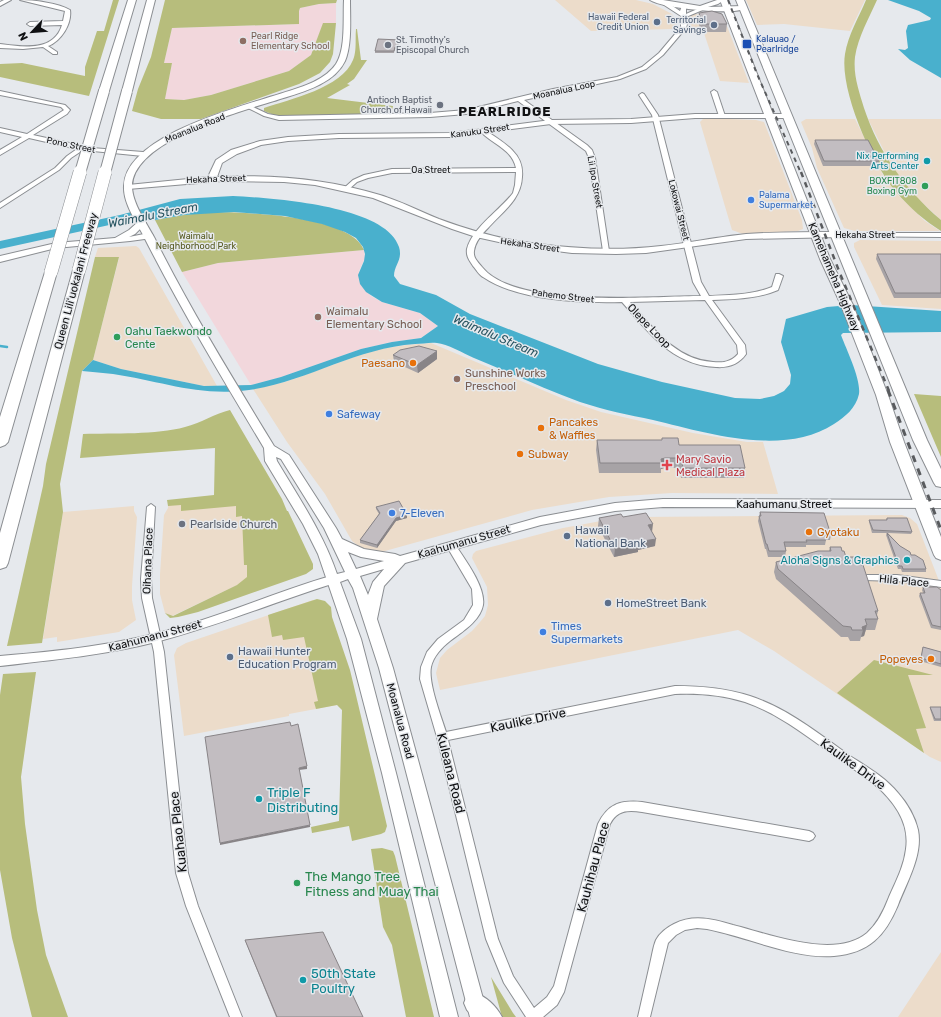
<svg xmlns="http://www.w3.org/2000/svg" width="941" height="1017" font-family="Rubik,sans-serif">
	<rect width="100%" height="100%" fill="#e6e9ed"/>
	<path fill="#ecdcca" d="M555 0H636L653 4 672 14 675 19 677 25 673 29 591 31Z
		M746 0H865L850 31 784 24 757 25Z
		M693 14H706L725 21 749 83 720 81 704 33 685 32 690 27 691 16Z
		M704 118 756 120 764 122 802 220 803 229 798 231 743 234 732 230 700 122Z
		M806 119H855L883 175 897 194 925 221 940 231H855L844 228 817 168 812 148 801 122Z
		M868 119H941V220L915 196 894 171Z
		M860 240 941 241V309L882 305 854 247V243Z
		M136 246 139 248 217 386H204L121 369 93 360 119 258 95 257 98 248Z
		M431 343 566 400 601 412 693 433 747 442H763L778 494 672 493 609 497 532 510 385 551H373L361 548 352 541 325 494 287 442 253 389 285 382 374 350 406 345Z
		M256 496 290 560 172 616 165 613 160 594V574L164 515 168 508V502Z
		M134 506V511L137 517 132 586V600L136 620 119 632 57 642V637L43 639 63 512Z
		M902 515 910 518 917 524 941 586V762L930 757 774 651 738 630 440 690 436 673 440 658 447 650 472 631 480 622 485 616 488 605 487 587 472 558 473 554 476 551 563 528 601 521 638 517Z
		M313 600 337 705 289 714V716L184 736 174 655 177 648 186 643Z
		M941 952V1017H898Z"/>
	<path fill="#f2d7dc" d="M336 3V23L323 24 311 55 289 71 211 95 184 100 165 99 172 63H164L172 28 299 24V11L300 8 319 4Z
		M364 250 365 258 359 271V279L371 296 382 302 420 313 438 326 421 338 392 342 361 349 281 377 251 385 182 272 218 263Z"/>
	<path fill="#b7bd7c" d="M113 0H119L89 96 0 77V64L22 63 85 76V67L97 31H104Z
		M165 0H337L336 3 319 4 300 8 299 11V24L172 28 164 63H172L165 99 184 100 211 95 289 71 311 55 323 23H336L333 54 330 62 320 73 299 84 201 119H161L132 111 138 89 151 57Z
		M866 0H877C869 18 858 37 855 57 853 75 859 91 864 108 879 153 905 189 941 220V231C925 221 910 208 897 193 873 166 839 90 845 54 848 35 859 17 866 0Z
		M356 29H357L361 60H367L354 79 347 84 350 85 327 98 393 106 391 114 283 116 274 115 264 111V108C290 99 342 88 353 60 357 51 355 38 356 29Z
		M210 212C243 212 351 215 364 250L218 263 182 272 155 220 184 215Z
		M95 257H119L93 360 82 371 60 484 63 512 42 643 7 646 43 486 46 464Z
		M914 394 941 396V457Z
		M230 410 282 499 287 511H288L313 564V569L306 574 198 612 178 617 170 618 165 613 173 616 237 585 247 577V565H244L242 516 236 517V506L181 511V505L168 506 167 500 214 495 215 448 80 458 83 434C114 433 156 435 185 427 201 423 214 414 230 410Z
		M317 599 325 601 331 607 332 617 350 670 387 826 385 832 381 834 352 841 349 826 312 833 311 827 339 821 342 710 337 705 316 709 314 702 318 701 304 637 283 640 282 635 272 637 268 615Z
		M874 660 933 675H908L926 728 916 729 924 753 837 693Z
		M36 672 21 777 25 824 37 910 46 955 68 1017H32L12 938 0 870V695L3 674Z
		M382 848 393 851 395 856 434 1017H406L392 945 383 927 371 849Z
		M491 977 513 1013 516 1017H502Z"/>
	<path fill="#49b0cd" d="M888 0H941V78L910 60 898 49 905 50 908 48 906 31 908 25 930 20 931 18 919 11Z
		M233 196C270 198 386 205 399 247 403 260 394 265 394 276L400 284 436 295 470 314 598 364 662 382 735 398 760 399 774 396 784 391 790 384 791 375 781 342 786 319 827 307 851 305 941 311V332L843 333 841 335C847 351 861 379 859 394 856 408 845 417 834 424 783 457 707 433 653 420 629 415 604 410 580 402 544 389 509 372 474 358 463 353 447 344 437 343 430 342 422 344 415 344 356 348 306 382 249 390 199 397 161 381 113 374 103 373 93 372 82 371L93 360 121 369 204 386 251 385 281 377 361 349 392 342 421 338 438 326 420 313 382 302 366 292 360 284 358 275 364 261 365 254 363 247 356 238 345 232 322 224 285 216 234 212 184 215 155 220 123 222 0 249V241L120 215 180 199Z"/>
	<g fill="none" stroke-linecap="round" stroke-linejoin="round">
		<path stroke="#49b0cd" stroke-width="2.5" d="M0 346 7 347"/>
		<g stroke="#8b8e92" stroke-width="2">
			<path id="minor" d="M4 0H11L0 6V2Z
				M20 0C34 0 58 3 70 10 72 24 61 41 48 46L57 52V54H53L43 47 23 49 0 48V44C23 47 54 52 62 25L30 26 27 24 30 22 63 21 65 11Z
				M661 1H665L680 11 682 6H686V14L702 7 705 9 686 17 688 21 686 28 663 55 646 69 620 79 524 100 587 145 592 150 595 158 609 251 608 252 606 253 603 251 589 158 586 151 518 101 466 114 430 117 279 120 264 116 246 107 251 106 268 114 279 116 430 113 466 110 553 89 617 77 642 67 659 53 681 27V16L661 3Z
				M714 90 717 92 725 116 724 117 719 116 711 92Z
				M0 91 65 105 70 110 67 114 33 135 92 148 143 152 146 154 143 156 83 150 71 158 59 170 0 208V203L55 168 67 156 77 149 29 138 0 155V150L22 137 0 132V128L27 134 64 110 61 107 0 95Z
				M642 93 644 94 658 115 701 282 709 296C729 295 753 295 772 287L776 274H779L783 276 778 290C757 299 734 299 712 300L745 345 746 354C739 364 729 368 716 367 672 365 649 333 622 302 581 303 518 301 483 277 479 275 476 269 473 266 469 260 466 256 467 249 472 228 500 210 513 193L515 185 516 172 392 173 368 178 357 182 348 190 343 189 353 180 364 175 392 169 516 168C512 149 492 144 480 131L485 130C494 136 504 142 512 150 520 158 523 166 522 177 521 200 502 212 488 228 482 234 475 242 474 251 473 258 478 262 482 267 515 309 651 296 701 296L693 282 652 115 639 95ZM705 300 737 345 738 354C731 362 723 363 713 362 676 360 653 328 630 302Z
				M838 233H941V237L836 236V234Z
				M151 504 155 507 151 579 152 598 164 652 188 873 198 906 242 1017H230L186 906 176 873 154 652 142 598 141 579 147 507Z
				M451 542 454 543C464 558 486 587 483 605 480 621 462 632 450 641 442 647 433 657 431 667 428 683 441 716 446 732L675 686C700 686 725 688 750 696 787 708 818 733 850 756 867 767 885 777 898 793 907 803 915 817 918 830 923 855 907 882 898 905 885 936 869 953 834 956 793 959 748 937 707 929L697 928 685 930 676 935 668 943 650 1017H638C642 999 646 982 650 964 652 956 653 947 656 940 660 933 666 928 674 924 693 914 713 919 733 925 769 934 835 960 867 933 878 923 884 910 889 897 896 881 904 866 906 849 910 822 893 800 874 784 860 773 846 764 832 754 804 734 777 713 745 702 723 695 698 693 675 694L448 740 498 939 513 976 534 1008 547 997 554 986 598 824C608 804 620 800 642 802L809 831 813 833 815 836 813 839 809 841 642 812C628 810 617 810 610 824L564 992 557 1005 543 1017H526L504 983 486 939 437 737 420 679 421 667 427 652 438 639 464 620 473 605 472 589 446 545Z
				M867 575H897L941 581V587L897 581 864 580 862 578Z"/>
		</g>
		<g stroke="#8b8e92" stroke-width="2">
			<path id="tertiary" d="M650 0H663L700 6 717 0H724L718 4 708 7 743 6 746 8C735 16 661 8 650 0Z
				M695 114H788L792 116 788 118H695L631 123 551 124 451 137 339 138 288 141 261 145 237 154 222 163 217 177C271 174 328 179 380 195 400 201 419 211 439 219 469 230 499 239 531 243 574 249 618 251 661 246 689 243 717 237 746 234 776 232 807 232 838 232L842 235 841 237 746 239 646 253 616 254 572 253 517 246 476 237 452 229 373 198 315 185 284 182 222 181 128 189 124 187 128 185 208 177 216 160 231 150 260 141 288 137 339 134 451 133 551 120 631 119Z
				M139 221H145L146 223 135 234 129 237 149 233 152 234 153 236 152 238 130 241 56 248 0 262V256L56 243 115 238 129 230Z
				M334 575 338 576 340 579 338 582C277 601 218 626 156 642 105 655 52 660 0 666V656C59 651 119 645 176 628 230 613 281 590 334 575Z"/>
		</g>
		<g stroke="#8b8e92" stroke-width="2">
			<path id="secondary" d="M344 0H350C350 18 352 45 345 61 333 86 298 93 274 101 238 112 133 141 132 186 132 203 146 222 154 237 190 309 232 377 274 446L289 455 336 528 342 539 364 549 395 554 400 556 540 517 615 503 663 499 941 500V508L663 507 615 511 541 525 405 563 384 586 377 619 393 668 488 1017H470L379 668 353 588 348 579 340 582 361 639 396 773 458 1017H440L382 773 347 639 318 554 303 524 265 461 264 448C222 378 180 308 143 235 136 221 123 203 124 186 125 137 235 108 273 96 294 89 323 83 336 64 346 49 343 18 344 0ZM276 457 281 459 324 528 345 572 337 574C323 533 299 498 277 461ZM348 552 361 557 384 561 356 569ZM384 569 373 582 368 595 360 576Z"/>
		</g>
		<g stroke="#8b8e92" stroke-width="2">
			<path id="primary" d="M720 0H728L830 259 853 305 888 395 904 442 941 537V560L936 558 934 555 890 442 876 395 841 305 820 259Z
				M736 0H744L927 440 941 469V487L936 486 934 483 913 440Z"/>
		</g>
		<g stroke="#8b8e92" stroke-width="2">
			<path id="motorway" d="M128 0H136L109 91 108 93H100L99 91Z
				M147 0H155L132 91 127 94 122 91Z
				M79 266 83 267 85 270 8 563 6 567 0 569V533L73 270 75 267Z
				M51 268 56 269 57 272 8 442 5 445 0 447V417L45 272 46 269Z
				M475 993C487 997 496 1006 502 1017H474L467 1010 464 1003 467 996Z"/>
		</g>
		<use href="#minor" fill="#fff" fill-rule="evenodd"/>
		<use href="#tertiary" fill="#fff" fill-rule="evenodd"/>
		<use href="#secondary" fill="#fff" fill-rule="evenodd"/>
		<use href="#primary" fill="#fff" fill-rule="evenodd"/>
		<use href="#motorway" fill="#fff" fill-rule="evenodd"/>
		<path stroke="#595b5e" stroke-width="2" stroke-dasharray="4.5 4.5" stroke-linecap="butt" d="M728 0 757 74 801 173"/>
		<path stroke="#595b5e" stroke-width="2.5" stroke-dasharray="5.5 5.5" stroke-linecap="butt" d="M801 172 839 271 889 391"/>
		<path stroke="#595b5e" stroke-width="3" stroke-dasharray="7 7" stroke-linecap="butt" d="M888 390 941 530"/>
		<g stroke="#8b8e92" stroke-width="12" stroke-linecap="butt">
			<path id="motorway-bridge-far1" d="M80 173 104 91
				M105 173 127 91"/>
		</g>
		<g stroke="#8b8e92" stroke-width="14" stroke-linecap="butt">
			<path id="motorway-bridge" d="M79 270 105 172
				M51 272 80 172"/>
		</g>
		<use href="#motorway-bridge-far1" stroke="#fff" stroke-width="10"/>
		<use href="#motorway-bridge" stroke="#fff" stroke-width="13"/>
	</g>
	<path fill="#a7a3a6" d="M699 13 727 24 726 32H701L698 21Z
		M400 42 397 49H395L394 53H375V51Z
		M815 140 879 161 878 166H823L814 144Z
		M877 254H941V298H894L876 259Z
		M437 351V359L418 373 394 362 393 355Z
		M662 438 679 445 745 468 744 478H681L680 468H664L661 469V473H599L596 450 597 440H662Z
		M376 507 407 515V518L396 521 377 548 360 543V540L379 514 376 509Z
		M760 512 831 535 830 540H826L825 545H806V547H785L786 551 785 557H768L766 549H765L758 521Z
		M623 517 652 532 655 546 638 550V552L614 557 598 526 599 518Z
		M887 518 912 532 911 534 888 533 900 546 911 555 926 569V572H902L901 569H898L886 535 887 533H872L869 522V520H886Z
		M830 547 842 551 878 611 877 615 878 619 875 630H866L864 636 861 637 860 641H850L848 637H841L776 579 774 572 776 562 829 551Z
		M923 587 941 590V630L931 628 919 596 920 593H923L922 590Z
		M923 647 941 652V667L920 661Z
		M930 707H941V721H934L930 709Z
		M245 940 363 1017H276L246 943Z"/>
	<path fill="#888487" d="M437 351V359L418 373 417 365Z
		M665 458 664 468 661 469 662 463 661 459Z
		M407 515V518L396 521 377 548V545L396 518Z
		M653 524 652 532 648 525Z
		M656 539 655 546 638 550V552L614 557 615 549 637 542Z
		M867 625 864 636 861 637 863 630 862 627Z
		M307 766V769L299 770V768Z
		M310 825V827L220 845V843Z"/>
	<path fill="#c2bdc1" stroke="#888487" d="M712 11 722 14 727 24H702L699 13Z
		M378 39 400 40 397 47H395L394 51H375Z
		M815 140H868L879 161H824Z
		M877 254H941V293H895Z
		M419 346 437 351 417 365 393 355 400 350Z
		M662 438H678L679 445H740L745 468H683L681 458H665L661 459 662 463H600L597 440H662Z
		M399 501 407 515 396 518 377 545 360 540 380 513 376 507Z
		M760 512 824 513 831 535H825L826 540H806L807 542H784L786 551H769L767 544H766L759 516H761Z
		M646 513 653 524 648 525 656 539 637 542 638 544 615 549 599 518 621 514 623 517Z
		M887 518H907L912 532 873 530 869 520H887Z
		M887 533 900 546 910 552 911 555H915L923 560 926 569H903L902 566H899Z
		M830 547H841L842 551H844L846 557H858L861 565H863L878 611H875L878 619H865L867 625 862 627 863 630H852L851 627 843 626 778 569 776 562 818 551H831Z
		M923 587H937L941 590V627L932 625 920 593H925Z
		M923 647 941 652V664L921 658Z
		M930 707H941V719H935Z
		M290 722 291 726 298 724 307 766 299 768 310 825 220 843 205 737Z
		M323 932 363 1017H277L245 940Z"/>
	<g fill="#5c6f8a" stroke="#e6e9ed" stroke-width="1.5">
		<circle cx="657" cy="22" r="4"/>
		<circle cx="714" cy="25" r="4"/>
		<circle cx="567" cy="536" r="4"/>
		<circle cx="608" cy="603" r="4"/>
		<circle cx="230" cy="657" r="4"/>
	</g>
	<g fill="#8d6e63" stroke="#e6e9ed" stroke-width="1.5">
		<circle cx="243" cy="41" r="4"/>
		<circle cx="318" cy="317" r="4"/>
		<circle cx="457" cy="379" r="4"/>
	</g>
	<rect fill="#1a4fb4" stroke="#e6e9ed" stroke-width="1.5" x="742" y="39" width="10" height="10" rx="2"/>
	<g fill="#6b7280" stroke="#e6e9ed" stroke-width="1.5">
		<circle cx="388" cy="45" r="4"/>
		<circle cx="440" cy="105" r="4"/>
		<circle cx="182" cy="524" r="4"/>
	</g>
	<g fill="#0f9aa8" stroke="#e6e9ed" stroke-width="1.5">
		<circle cx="927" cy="161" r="4"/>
		<circle cx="907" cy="560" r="4"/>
		<circle cx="259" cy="799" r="4"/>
		<circle cx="303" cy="980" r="4"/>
	</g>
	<g fill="#2e9e5b" stroke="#e6e9ed" stroke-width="1.5">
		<circle cx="925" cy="186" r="4"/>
		<circle cx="117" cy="337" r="4"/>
		<circle cx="297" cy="883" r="4"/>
	</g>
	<g fill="#3f7fe0" stroke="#e6e9ed" stroke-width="1.5">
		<circle cx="751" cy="200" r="4"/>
		<circle cx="329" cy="414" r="4"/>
		<circle cx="392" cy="513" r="4"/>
		<circle cx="543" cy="632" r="4"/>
	</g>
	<g fill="#e8710a" stroke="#e6e9ed" stroke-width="1.5">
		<circle cx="413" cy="363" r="4"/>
		<circle cx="541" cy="428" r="4"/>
		<circle cx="520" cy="454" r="4"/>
		<circle cx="809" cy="532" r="4"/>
		<circle cx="931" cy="659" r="4"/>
	</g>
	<path fill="#e0444e" stroke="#e6e9ed" stroke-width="1.5" d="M665 459h4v4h4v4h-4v4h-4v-4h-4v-4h4z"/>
	<g text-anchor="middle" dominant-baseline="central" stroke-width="3" stroke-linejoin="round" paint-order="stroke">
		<g font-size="9" fill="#4e5e75" stroke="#e6e9ed" text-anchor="end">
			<text x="649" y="17">Hawaii Federal<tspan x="649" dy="10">Credit Union</tspan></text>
			<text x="706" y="20">Territorial<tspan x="706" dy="10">Savings</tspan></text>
		</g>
		<g font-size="9" fill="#785e54" stroke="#e6e9ed" text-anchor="start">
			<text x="251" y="36">Pearl Ridge<tspan x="251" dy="10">Elementary School</tspan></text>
		</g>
		<g font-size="9" fill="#164399" stroke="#e6e9ed" text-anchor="start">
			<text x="756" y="39">Kalauao /<tspan x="756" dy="10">Pearlridge</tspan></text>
		</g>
		<g font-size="9" fill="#5b616d" stroke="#e6e9ed" text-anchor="start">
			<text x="396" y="40">St. Timothy's<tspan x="396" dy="10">Episcopal Church</tspan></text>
			<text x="432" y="100" text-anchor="end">Antioch Baptist<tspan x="432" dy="10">Church of Hawaii</tspan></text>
		</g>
		<g font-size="9" fill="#101113" stroke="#e6e9ed">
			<text transform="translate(564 90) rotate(-12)">Moanalua Loop</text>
			<text transform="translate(195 128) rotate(-22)">Moanalua Road</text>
			<text transform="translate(480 131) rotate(-8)">Kanuku Street</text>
			<text transform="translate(71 145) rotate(12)">Pono Street</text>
			<text x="431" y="170">Oa Street</text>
			<text transform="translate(216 179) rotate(-2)">Hekaha Street</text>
			<text transform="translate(595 182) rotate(80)">Lii Ipo Street</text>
			<text transform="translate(679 210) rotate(76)">Lokowai Street</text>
			<text x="865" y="235">Hekaha Street</text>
			<text transform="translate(530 245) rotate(8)">Hekaha Street</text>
			<text transform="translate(563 296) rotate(7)">Pahemo Street</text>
		</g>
		<g font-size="9" fill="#0d838f" stroke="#e6e9ed" text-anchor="end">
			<text x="919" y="156">Nix Performing<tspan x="919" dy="10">Arts Center</tspan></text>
		</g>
		<g font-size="9" fill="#27864d" stroke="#e6e9ed" text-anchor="end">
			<text x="917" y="181">BOXFIT808<tspan x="917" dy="10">Boxing Gym</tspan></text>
		</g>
		<g font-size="9" fill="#366cbe" stroke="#e6e9ed" text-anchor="start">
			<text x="759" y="195">Palama<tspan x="759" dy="10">Supermarket</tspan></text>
		</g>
		<g font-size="9" fill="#565a20" stroke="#e6e9ed">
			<text x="196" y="236">Waimalu<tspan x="196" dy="10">Neighborhood Park</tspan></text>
		</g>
		<g font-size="11" fill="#101113" stroke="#e6e9ed">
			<text transform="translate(834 277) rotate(67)">Kamehameha Highway</text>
			<text transform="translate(76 281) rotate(-75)">Queen Liliʻuokalani Freeway</text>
			<text transform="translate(649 326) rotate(46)">Olepe Loop</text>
			<text x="784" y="504">Kaahumanu Street</text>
			<text transform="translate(464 542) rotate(-16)">Kaahumanu Street</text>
			<text transform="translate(148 561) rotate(-88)">Oihana Place</text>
			<text transform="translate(904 581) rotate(5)">Hila Place</text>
			<text transform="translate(155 636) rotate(-15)">Kaahumanu Street</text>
			<text transform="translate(400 721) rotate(75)">Moanalua Road</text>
		</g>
		<g font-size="11" fill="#785e54" stroke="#e6e9ed" text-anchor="start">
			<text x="326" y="311">Waimalu<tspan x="326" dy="13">Elementary School</tspan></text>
			<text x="465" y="373">Sunshine Works<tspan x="465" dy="13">Preschool</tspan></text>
		</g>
		<g font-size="11" fill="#27864d" stroke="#e6e9ed" text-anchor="start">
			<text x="125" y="331">Oahu Taekwondo<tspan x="125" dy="13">Cente</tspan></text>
		</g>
		<g font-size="11" fill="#c56008" stroke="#e6e9ed" text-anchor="start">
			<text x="405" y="363" text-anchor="end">Paesano</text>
			<text x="549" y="422">Pancakes<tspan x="549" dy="13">&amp; Waffles</tspan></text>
			<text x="528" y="454">Subway</text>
			<text x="817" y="532">Gyotaku</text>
			<text x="923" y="659" text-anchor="end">Popeyes</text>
		</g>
		<g font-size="11" fill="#366cbe" stroke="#e6e9ed" text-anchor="start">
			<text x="337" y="414">Safeway</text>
			<text x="400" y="513">7-Eleven</text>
			<text x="551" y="626">Times<tspan x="551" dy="13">Supermarkets</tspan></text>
		</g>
		<g font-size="11" fill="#be3a42" stroke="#e6e9ed" text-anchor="start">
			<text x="676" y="459">Mary Savio<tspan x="676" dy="13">Medical Plaza</tspan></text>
		</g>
		<g font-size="11" fill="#5b616d" stroke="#e6e9ed" text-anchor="start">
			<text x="190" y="524">Pearlside Church</text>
		</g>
		<g font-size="11" fill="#4e5e75" stroke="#e6e9ed" text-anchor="start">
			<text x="575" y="530">Hawaii<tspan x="575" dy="13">National Bank</tspan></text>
			<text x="616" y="603">HomeStreet Bank</text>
			<text x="238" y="651">Hawaii Hunter<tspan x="238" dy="13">Education Program</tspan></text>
		</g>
		<g font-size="11" fill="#0d838f" stroke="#e6e9ed" text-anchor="end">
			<text x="899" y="560">Aloha Signs &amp; Graphics</text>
		</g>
		<g font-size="12" font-style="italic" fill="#265360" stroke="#e6e9ed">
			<text transform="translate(153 215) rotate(-11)">Waimalu Stream</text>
			<text transform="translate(496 336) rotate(23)">Waimalu Stream</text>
		</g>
		<g font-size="13" font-weight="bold" letter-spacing="1" fill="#101113" stroke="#e6e9ed">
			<text x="505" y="111">PEARLRIDGE</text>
		</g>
		<g font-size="13" fill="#101113" stroke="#e6e9ed">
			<text transform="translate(528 720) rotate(-12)">Kaulike Drive</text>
			<text transform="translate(853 764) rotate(36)">Kaulike Drive</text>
			<text transform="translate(451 773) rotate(76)">Kuleana Road</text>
			<text transform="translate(178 832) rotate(-96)">Kuahao Place</text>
			<text transform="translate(593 867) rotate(-75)">Kauhihau Place</text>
		</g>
		<g font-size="13" fill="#0d838f" stroke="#e6e9ed" text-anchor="start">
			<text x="267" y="792">Triple F<tspan x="267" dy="15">Distributing</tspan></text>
			<text x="311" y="973">50th State<tspan x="311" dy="15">Poultry</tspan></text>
		</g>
		<g font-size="13" fill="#27864d" stroke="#e6e9ed" text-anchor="start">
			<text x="305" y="876">The Mango Tree<tspan x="305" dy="15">Fitness and Muay Thai</tspan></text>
		</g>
	</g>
	<g transform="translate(32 32) rotate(244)" stroke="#e6e9ed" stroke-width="3" paint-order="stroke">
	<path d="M0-3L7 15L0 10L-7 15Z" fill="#101113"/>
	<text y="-6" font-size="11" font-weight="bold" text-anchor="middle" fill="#101113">N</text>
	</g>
</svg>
